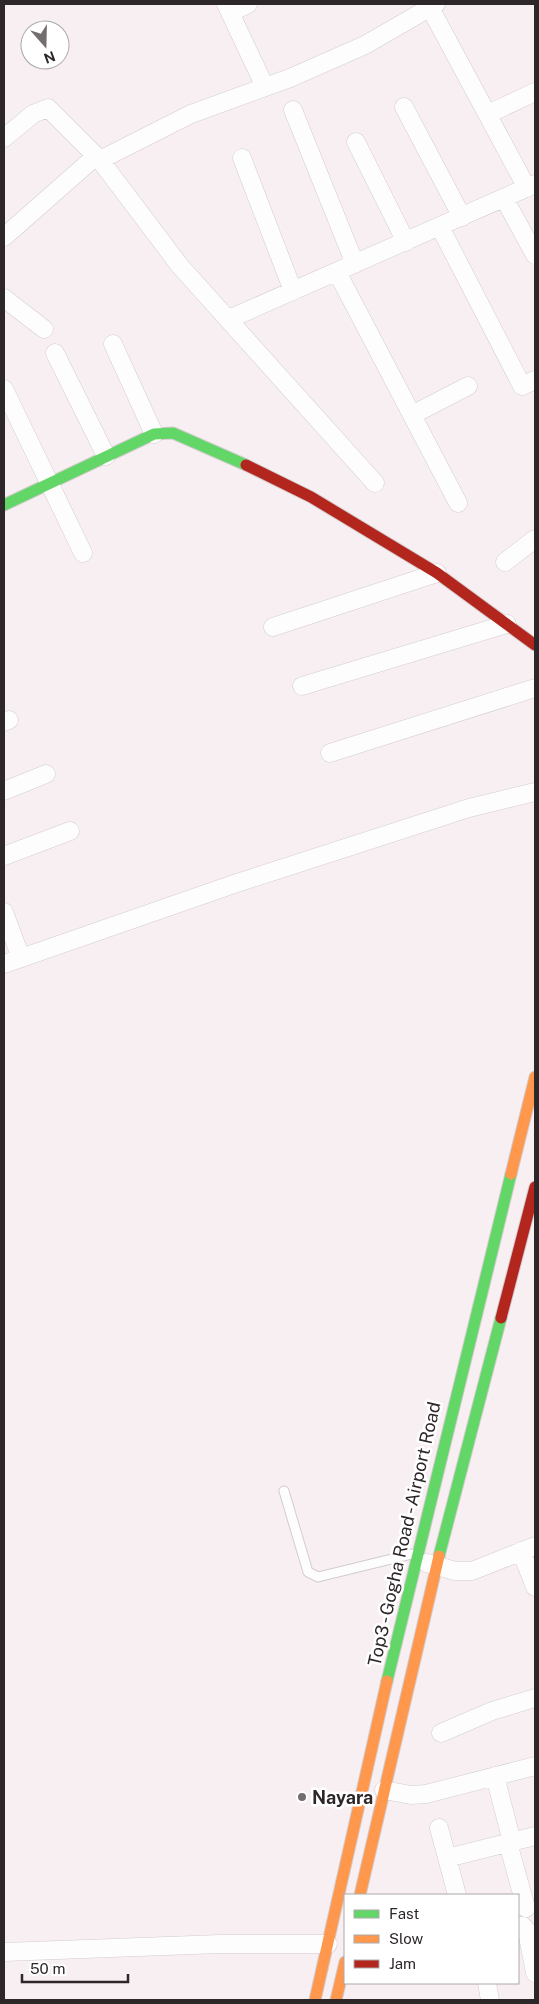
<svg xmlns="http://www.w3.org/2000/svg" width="539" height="2004" font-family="'Public Sans',sans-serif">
	<rect width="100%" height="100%" fill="#f8eff2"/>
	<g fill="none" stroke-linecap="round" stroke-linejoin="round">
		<g stroke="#d3ccce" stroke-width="11">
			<path id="lane" d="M284 1491 308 1572 318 1577 412 1554"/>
		</g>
		<g stroke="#d3ccce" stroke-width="19">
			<path id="street" d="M226 4 265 87
				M428 4 527 188
				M230 13 248 4
				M404 107 462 217
				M293 110 355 264
				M488 114 535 92
				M4 138 33 114 48 108 100 160 191 114 290 78 365 45 436 4
				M356 142 406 242
				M242 158 293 291
				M100 160 180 266 375 483
				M504 198 535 255
				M440 227 522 386 535 380
				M4 237 96 156
				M337 272 458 503
				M4 298 44 329
				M229 319 535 184
				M113 344 154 434
				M55 353 106 456
				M4 389 83 553
				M412 415 468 386
				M505 562 535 539
				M273 627 437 573
				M302 686 507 624
				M4 722 9 720
				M330 753 535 688
				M4 791 46 774
				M4 856 70 831
				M4 912 21 958
				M4 964 234 884 469 808 535 792
				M521 1551 535 1587
				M427 1563 455 1571H472L535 1546
				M441 1733 492 1711 535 1698
				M495 1776 512 1842
				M384 1790 411 1795 426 1794 535 1766
				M439 1828 457 1895
				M508 1843 526 1908
				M447 1858 535 1836
				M518 1926H523L527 1931 535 1973
				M4 1952 220 1944H328
				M487 1983 490 2000"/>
		</g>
		<g stroke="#d3ccce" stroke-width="13">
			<path id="fast" d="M4 505 154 434 173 433 246 465
				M439 1556 501 1318
				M387 1681 511 1174"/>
		</g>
		<g stroke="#d3ccce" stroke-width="13">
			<path id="slow" d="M511 1174 535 1077
				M360 1895 439 1556
				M315 2000 387 1681
				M336 2000 345 1962"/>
		</g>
		<g stroke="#d3ccce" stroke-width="13">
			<path id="jam" d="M246 465 311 497 437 573 535 645
				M501 1318 535 1187"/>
		</g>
		<use href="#lane" stroke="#fefdfd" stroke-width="9"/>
		<use href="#street" stroke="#fefdfd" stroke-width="18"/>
		<use href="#fast" stroke="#63d668" stroke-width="11"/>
		<use href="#slow" stroke="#ff974d" stroke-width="11"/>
		<use href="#jam" stroke="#b3261e" stroke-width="11"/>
	</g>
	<circle fill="#746d6f" stroke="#fff" stroke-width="2" cx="302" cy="1797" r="5"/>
	<g text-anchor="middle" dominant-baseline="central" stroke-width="5" stroke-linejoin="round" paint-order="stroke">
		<g font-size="18" fill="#2d2729" stroke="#fff">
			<text transform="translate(404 1534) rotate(-77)">Top3 - Gogha Road - Airport Road</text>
		</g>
		<g font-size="18" font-weight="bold" fill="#2d2729" stroke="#fff" text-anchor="start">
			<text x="312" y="1797">Nayara</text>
		</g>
	</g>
	<rect width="539" height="2004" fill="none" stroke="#2d2729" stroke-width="10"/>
	<rect x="344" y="1894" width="175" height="90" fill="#ffffff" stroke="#aba9a9"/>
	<rect x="354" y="1910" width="25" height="8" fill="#63d668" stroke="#aba9a9"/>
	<text x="389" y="1919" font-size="15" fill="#2d2729">Fast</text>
	<rect x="354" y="1935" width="25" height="8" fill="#ff974d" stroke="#aba9a9"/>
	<text x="389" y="1944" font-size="15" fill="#2d2729">Slow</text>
	<rect x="354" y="1960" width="25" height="8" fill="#b3261e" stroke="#aba9a9"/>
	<text x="389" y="1969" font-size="15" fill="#2d2729">Jam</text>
	<g transform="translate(45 45) rotate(160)"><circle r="24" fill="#ffffff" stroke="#aba9a9"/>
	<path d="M0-4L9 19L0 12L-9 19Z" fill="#746d6f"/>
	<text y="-8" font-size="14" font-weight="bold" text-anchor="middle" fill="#2d2729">N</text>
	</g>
	<path d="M22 1974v8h106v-8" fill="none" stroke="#2d2729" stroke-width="2.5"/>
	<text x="30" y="1974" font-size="15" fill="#2d2729" stroke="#ffffff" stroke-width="4" paint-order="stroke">50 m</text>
</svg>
